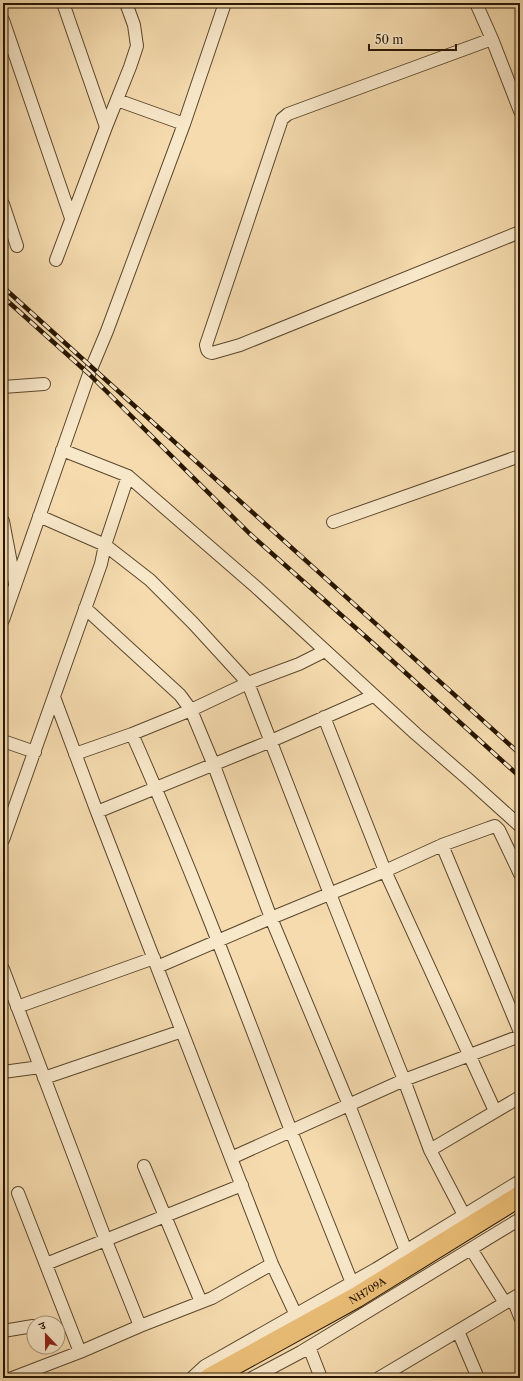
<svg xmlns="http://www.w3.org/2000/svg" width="523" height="1381" font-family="'Libre Caslon Text','Noto Serif Devanagari',serif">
	<rect width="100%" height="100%" fill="#f5dbae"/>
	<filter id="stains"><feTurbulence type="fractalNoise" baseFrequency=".005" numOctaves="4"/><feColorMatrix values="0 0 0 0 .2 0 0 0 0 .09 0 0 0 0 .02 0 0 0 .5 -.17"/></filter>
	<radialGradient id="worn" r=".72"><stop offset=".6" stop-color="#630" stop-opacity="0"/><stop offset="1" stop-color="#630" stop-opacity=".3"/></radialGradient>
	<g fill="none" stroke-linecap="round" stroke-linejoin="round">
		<g stroke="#5b472d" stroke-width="14">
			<path id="minor" d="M63 3 106 127
				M476 3 492 39 520 111
				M3 20 71 218
				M492 39 288 114 282 119 206 345C207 350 207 352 212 353L240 345 520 232
				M117 100 184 124
				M3 204 17 246
				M56 260 106 127 130 67 137 46 134 25 126 3
				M3 387 44 384
				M62 450 128 476 256 587 416 734 469 780 520 826
				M39 516 105 545 150 580 193 623 248 683 330 894 404 1080 430 1150 464 1215
				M3 521 15 584
				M333 522 520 456
				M85 608 180 695 191 710 213 763 271 918 349 1105 406 1251
				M3 620 89 374 107 331 184 124 225 3
				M54 697 97 812 272 1264 296 1315
				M324 717 385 871 495 1111
				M132 734C190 865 240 998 291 1131 311 1182 332 1232 352 1283
				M3 741 35 752
				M75 754 132 734 191 710 248 683 299 664 325 651
				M97 812 271 741 373 696
				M3 840 101 564 105 545 128 476
				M442 845 520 1032
				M157 967 271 918 385 871 442 845 489 828 495 826 499 830 520 874
				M3 969 108 1246 140 1326
				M17 1007 154 958
				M3 1072 40 1067
				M44 1078 182 1031
				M430 1150 520 1097
				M231 1158 404 1080 520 1036
				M144 1166 201 1302
				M18 1193 80 1352
				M471 1249 505 1303
				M46 1264 242 1185
				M513 1299 520 1317
				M3 1331 33 1326
				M458 1331 478 1378
				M309 1347 321 1378
				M12 1378 80 1352 140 1326 212 1298 272 1264
				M192 1378 205 1366 376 1269 520 1181
				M252 1378 301 1352 520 1219
				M379 1378 520 1294"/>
		</g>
		<g stroke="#281602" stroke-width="22">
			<g id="trunk">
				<path id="s1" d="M210 1378 357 1297 520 1196"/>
			</g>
		</g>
		<use href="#minor" stroke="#f8e8ca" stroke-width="12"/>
		<use href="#trunk" stroke="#eabe77" stroke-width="20"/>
		<g stroke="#281602" stroke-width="4.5">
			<path id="rail" d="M3 287 520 754
				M3 297 89 374 249 533 375 645 520 777"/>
		</g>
		<use href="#rail" stroke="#f8e8ca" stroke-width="3" stroke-dasharray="9" stroke-linecap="butt"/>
	</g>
	<g text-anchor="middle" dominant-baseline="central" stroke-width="3" stroke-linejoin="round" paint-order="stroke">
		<g font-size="10" fill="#281602" stroke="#f8e8ca">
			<text stroke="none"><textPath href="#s1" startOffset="180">NH709A</textPath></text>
		</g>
	</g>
	<rect width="523" height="1381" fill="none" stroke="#f5dbae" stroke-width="16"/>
	<rect x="4" y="4" width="515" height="1373" fill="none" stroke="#281602" stroke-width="2"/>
	<rect x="8" y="8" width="507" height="1365" fill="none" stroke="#281602"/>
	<g transform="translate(46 1335) rotate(338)"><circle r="19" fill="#f8e8ca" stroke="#a5947a"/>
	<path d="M0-3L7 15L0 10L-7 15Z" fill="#8f2418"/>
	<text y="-6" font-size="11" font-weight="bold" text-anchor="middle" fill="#281602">उ</text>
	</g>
	<path d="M369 44v6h87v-6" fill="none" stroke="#281602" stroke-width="2"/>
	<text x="375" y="44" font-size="12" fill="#281602" stroke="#f8e8ca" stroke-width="3" paint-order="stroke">50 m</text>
	<rect width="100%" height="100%" filter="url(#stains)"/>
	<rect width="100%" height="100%" fill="url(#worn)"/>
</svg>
